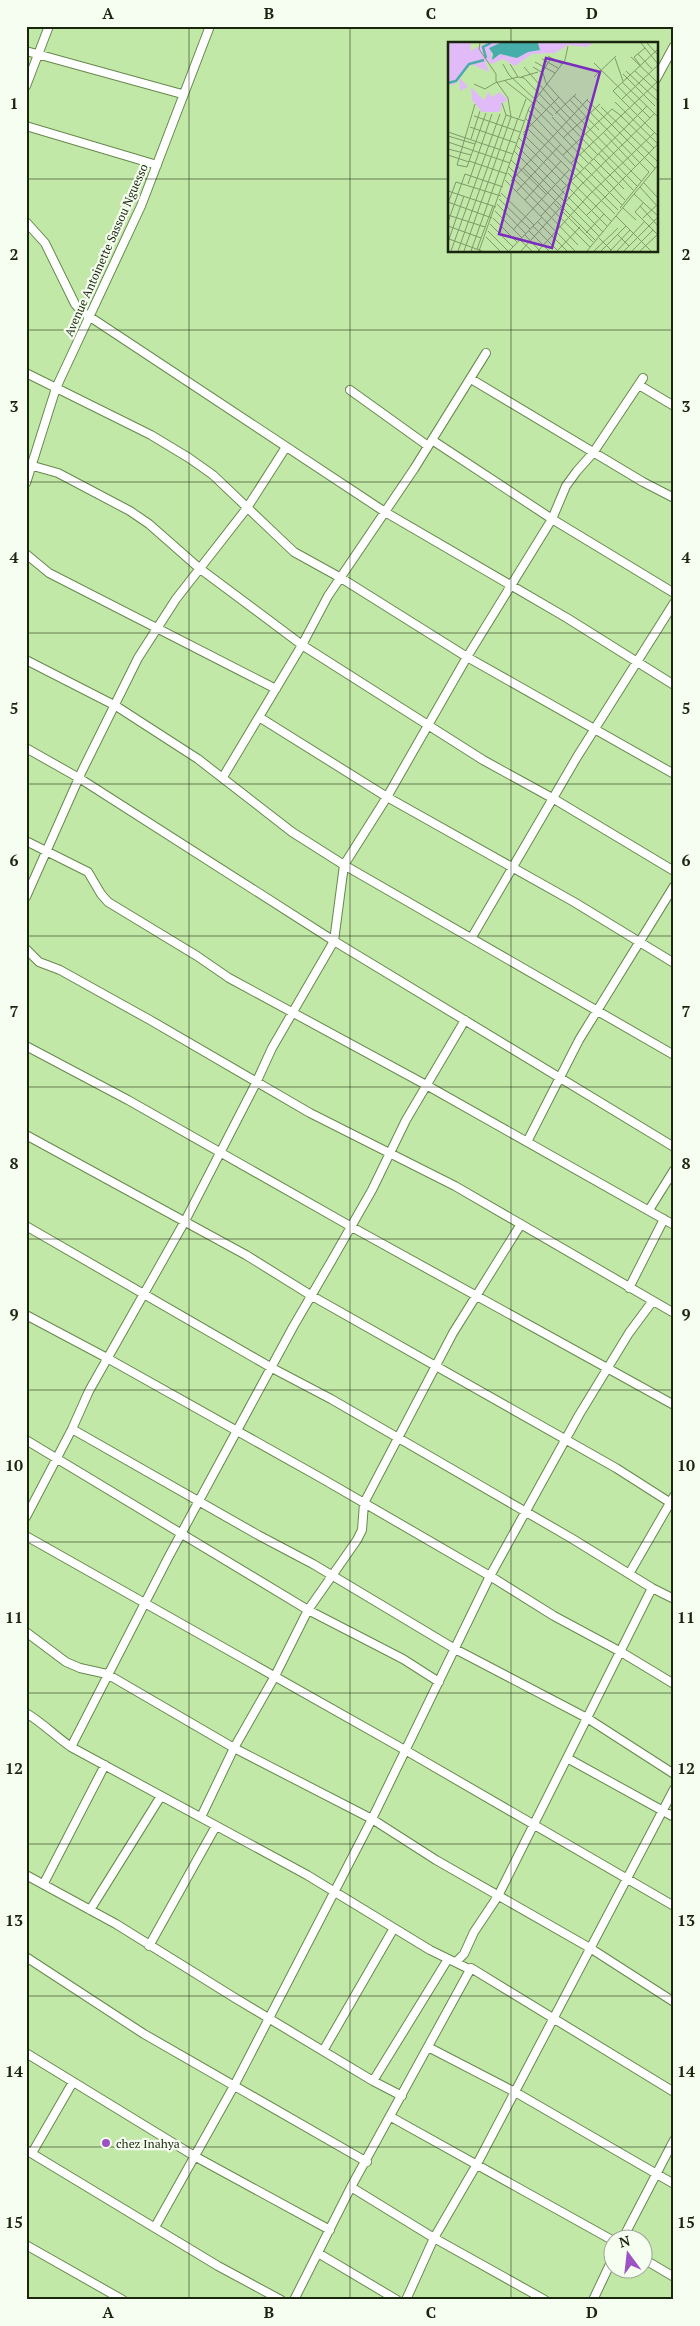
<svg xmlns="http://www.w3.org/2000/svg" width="700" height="2326" font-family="'PT Serif',serif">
	<rect width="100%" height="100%" fill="#c2e8a7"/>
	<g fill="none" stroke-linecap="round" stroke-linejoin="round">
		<g stroke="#66894c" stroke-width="10">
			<path id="minor" d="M26 51 182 94
				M656 79 674 46
				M26 86 49 26
				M26 126 157 165
				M26 222 45 243 75 304 81 311 385 512 567 618 674 685
				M26 373 151 435 189 458 213 475 294 552 341 578 467 657 674 774
				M471 379 643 482 674 498
				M639 385 674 406
				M350 390 428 446
				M432 440 552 519 674 593
				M26 464 58 473 130 511 149 524 199 568 302 645 483 760 554 799 674 871
				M26 483 56 388 141 206 210 26
				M26 554 49 573 276 689
				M26 660 116 706 198 759 292 832 344 865 674 1055
				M259 717 387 797 574 902 674 963
				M26 748 79 778 334 941 674 1147
				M223 777 302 645 328 596 414 469 486 353
				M26 841 88 872 101 894 108 902 197 956 229 978 428 1086 674 1225
				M26 897 82 771 138 658 176 599 247 508 286 447
				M472 937 577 757 674 603
				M26 949 39 962 60 970 150 1020 310 1113 455 1186 674 1313
				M26 1046 128 1100 350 1226 674 1405
				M26 1135 246 1255 312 1296 616 1468 674 1505
				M527 1142 579 1040 674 886
				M649 1210 674 1170
				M26 1226 272 1368 331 1399 571 1538 652 1588 674 1599
				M629 1288 664 1219
				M26 1315 107 1358 321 1478 490 1576 554 1616 621 1652 674 1684
				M72 1429 258 1535 313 1564 455 1649 587 1718 674 1774
				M26 1440 308 1610 403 1659 439 1682
				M26 1517 72 1429 89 1391 185 1221 256 1083 272 1048 334 941 344 865 387 797 467 657 552 519 566 486 577 471 593 453 643 378
				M26 1536 405 1750 674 1906
				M629 1574 674 1496
				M26 1632 66 1662 80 1668 107 1674 234 1748 372 1819 436 1860 590 1948 674 2002
				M26 1713C43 1723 55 1736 71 1747L307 1875 430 1950 469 1969 471 1968 674 2092
				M71 1747 168 1558 293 1327 332 1260 372 1190 406 1120 465 1020
				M567 1758 674 1817
				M201 1817 234 1748 275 1676 308 1610 357 1540 362 1530 364 1503 453 1333 521 1224
				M26 1875 116 1924 235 1998 373 2081 402 2096
				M44 1883 105 1765
				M90 1910 161 1796
				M149 1946 216 1826
				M26 1957 144 2034 367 2162
				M456 1962 464 1954 474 1932 498 1896 652 1588
				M428 2047 515 2092 674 2184
				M323 2051 394 1928
				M26 2053 196 2157 330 2230
				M373 2081 448 1959
				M391 2117 612 2240
				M26 2150 218 2266 281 2300
				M32 2153 73 2082
				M351 2187 434 2238 545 2300
				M155 2227 234 2086 372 1819 490 1576 579 1415 629 1333 652 1302
				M623 2238 674 2140
				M26 2245 123 2300
				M318 2253 397 2300
				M642 2258 674 2277
				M294 2300 351 2187 471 1968
				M406 2300 434 2238 477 2164 674 1789
				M593 2300 612 2260"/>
		</g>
		<use href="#minor" stroke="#fff" stroke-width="8"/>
	</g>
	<path fill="none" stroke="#19260d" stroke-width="1" stroke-opacity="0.55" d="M189 26V2300M350 26V2300M511 26V44M26 179H449M656 179H674M511 251V2300M26 330H674M26 482H674M26 633H674M26 784H674M26 936H674M26 1087H674M26 1239H674M26 1390H674M26 1542H674M26 1693H674M26 1844H674M26 1996H674M26 2147H674"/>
	<circle fill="#9e53c5" stroke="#f6fef1" stroke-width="2" cx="106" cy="2143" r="5"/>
	<g text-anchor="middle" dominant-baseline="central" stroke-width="4.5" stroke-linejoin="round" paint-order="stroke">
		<g font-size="12" fill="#19260d" stroke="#f6fef1">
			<text transform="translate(106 250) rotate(-66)">Avenue Antoinette Sassou Nguesso</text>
		</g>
		<g font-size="12" fill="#19260d" stroke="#f6fef1" text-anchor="start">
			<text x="116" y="2143">chez Inahya</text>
		</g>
	</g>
	<g transform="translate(448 42)">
		<rect width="210" height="210" fill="#c2e8a7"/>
		<path d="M0 1H23L22 9 38 1H52L43 9 44 18 52 12 69 16 80 9 92 8 90 1H146L138 5 120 3 107 11 84 12 67 24 55 17 44 22 37 19 41 30 23 22 12 36 20 45 12 49 11 36 6 43 0 42ZM23 45 36 58 41 50 44 55 52 50 60 58 54 61 52 70H34L24 58Z" fill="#e1bbf7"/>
		<path d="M52 1H90L92 8 80 10 69 16 52 12 44 18 45 12 41 6Z" fill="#46adaa"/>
		<path fill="none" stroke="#46adaa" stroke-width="2.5" d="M38 16 35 5 43 1M0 41 8 39 21 22 36 18"/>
		<path fill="none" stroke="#7e9a69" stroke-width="1" d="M193 1 210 22M199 1 210 13M210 7 165 49 210 94M190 12 204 27M100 14 114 22M183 15 209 40M167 16 175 39M94 17 110 26M87 20 107 31M146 21 202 76M55 22 61 33 105 74M62 22 70 35M192 23 186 15 197 6M76 25 111 65 189 144M85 25 95 31 98 41 117 62 193 139M178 29 210 59M187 29 210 50M94 31 103 16M175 32 207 64M73 35 90 30M146 35 168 14M57 39 85 61M174 40 210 75M26 42 37 47 47 41 70 35 76 36 150 113M126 54 201 130M122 58 151 88M139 58 207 126M173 58 210 23M167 60 210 102M27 62 9 123 19 125 38 71M84 63 141 122M153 65 210 120M80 68 136 127M107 72 128 52M58 73 76 79M172 73 206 106M26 74 72 90M104 75 145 118M71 76 78 57M77 76 170 168M22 85 68 101M80 87 167 172M0 90 65 112M75 91 111 55M156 91 187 124M75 92 163 179M0 94 27 102M70 95 159 184M115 96 152 62M23 97 32 69M0 100 62 121M68 103 155 190M0 107 23 113M66 109 151 194M151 112 185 148M0 113 21 120M115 113 164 67 172 73M146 117 176 147M63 118 98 152M21 119 59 132M123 121 210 39M142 121 177 158M61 125 142 205M75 126 148 199M137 126 174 163M60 131 130 203M57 138 127 209M63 139 140 57M196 141 210 156M20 142 44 72M192 145 210 165M114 148 199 64M0 149 48 165M68 150 113 102M53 151 86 183M186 152 210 174M51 157 82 187M77 158 113 119M0 160 44 176M0 161 8 140 53 154M106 161 145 200M195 161 187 170 210 193M49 162 78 192M192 164 210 184M172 166 201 130M175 166 188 178M47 169 74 196M0 173 37 185M139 173 210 102M93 174 116 149M168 174 203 209M45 176 69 200M195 176 210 162M0 180 17 132 55 145M90 180 119 209M42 182 65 205M0 184 33 196M85 184 110 209M65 188 121 128M40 189 60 209M81 189 101 209M138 191 156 172M77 193 92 209M170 193 181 204M38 195 52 209M151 196 163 208M1 197 34 209M72 198 84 209M0 200 16 154M29 207 45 164M110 208 132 185M3 209 52 72M10 209 58 73 54 61M16 209 63 75 60 56 48 39V32L31 7 32 1M23 209 70 76M31 209 81 66 117 18 120 4M61 209 94 175M73 209 132 144 207 71M90 209 141 153 206 91M139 209 210 123M146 209 170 186M153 209 178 184M162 209 182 188M169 209 197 179M176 209 210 175M184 209 205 188M192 209 209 193"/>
		<path fill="#7b2cbf" fill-opacity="0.15" stroke="#7b2cbf" stroke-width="2.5" d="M98 16 152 30 104 206 51 192Z"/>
		<rect width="210" height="210" fill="none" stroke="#19260d" stroke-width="2.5"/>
	</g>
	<rect width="700" height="2326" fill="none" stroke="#f6fef1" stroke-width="55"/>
	<g transform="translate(628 2254) rotate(345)"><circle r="24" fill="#f6fef1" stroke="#9ea896"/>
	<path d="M0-4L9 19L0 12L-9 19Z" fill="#9e53c5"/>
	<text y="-8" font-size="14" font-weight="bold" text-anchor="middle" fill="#19260d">N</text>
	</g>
	<rect x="28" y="28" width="644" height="2270" fill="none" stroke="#19260d" stroke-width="2"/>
	<g font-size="16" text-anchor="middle" font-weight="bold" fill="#19260d">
		<text x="108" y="19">A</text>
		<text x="269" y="19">B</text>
		<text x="431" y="19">C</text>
		<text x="592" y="19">D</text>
		<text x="14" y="109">1</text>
		<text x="686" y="109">1</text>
		<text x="14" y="260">2</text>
		<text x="686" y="260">2</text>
		<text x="14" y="412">3</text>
		<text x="686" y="412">3</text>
		<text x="14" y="563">4</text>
		<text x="686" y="563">4</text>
		<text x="14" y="714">5</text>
		<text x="686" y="714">5</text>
		<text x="14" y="866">6</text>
		<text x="686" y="866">6</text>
		<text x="14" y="1017">7</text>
		<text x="686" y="1017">7</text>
		<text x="14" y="1169">8</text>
		<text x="686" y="1169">8</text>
		<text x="14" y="1320">9</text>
		<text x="686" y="1320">9</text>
		<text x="14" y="1471">10</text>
		<text x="686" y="1471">10</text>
		<text x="14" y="1623">11</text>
		<text x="686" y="1623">11</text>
		<text x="14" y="1774">12</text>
		<text x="686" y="1774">12</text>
		<text x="14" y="1926">13</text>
		<text x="686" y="1926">13</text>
		<text x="14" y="2077">14</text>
		<text x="686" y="2077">14</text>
		<text x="14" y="2228">15</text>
		<text x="686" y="2228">15</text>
		<text x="108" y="2318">A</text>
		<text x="269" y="2318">B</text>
		<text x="431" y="2318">C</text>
		<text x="592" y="2318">D</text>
	</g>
</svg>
